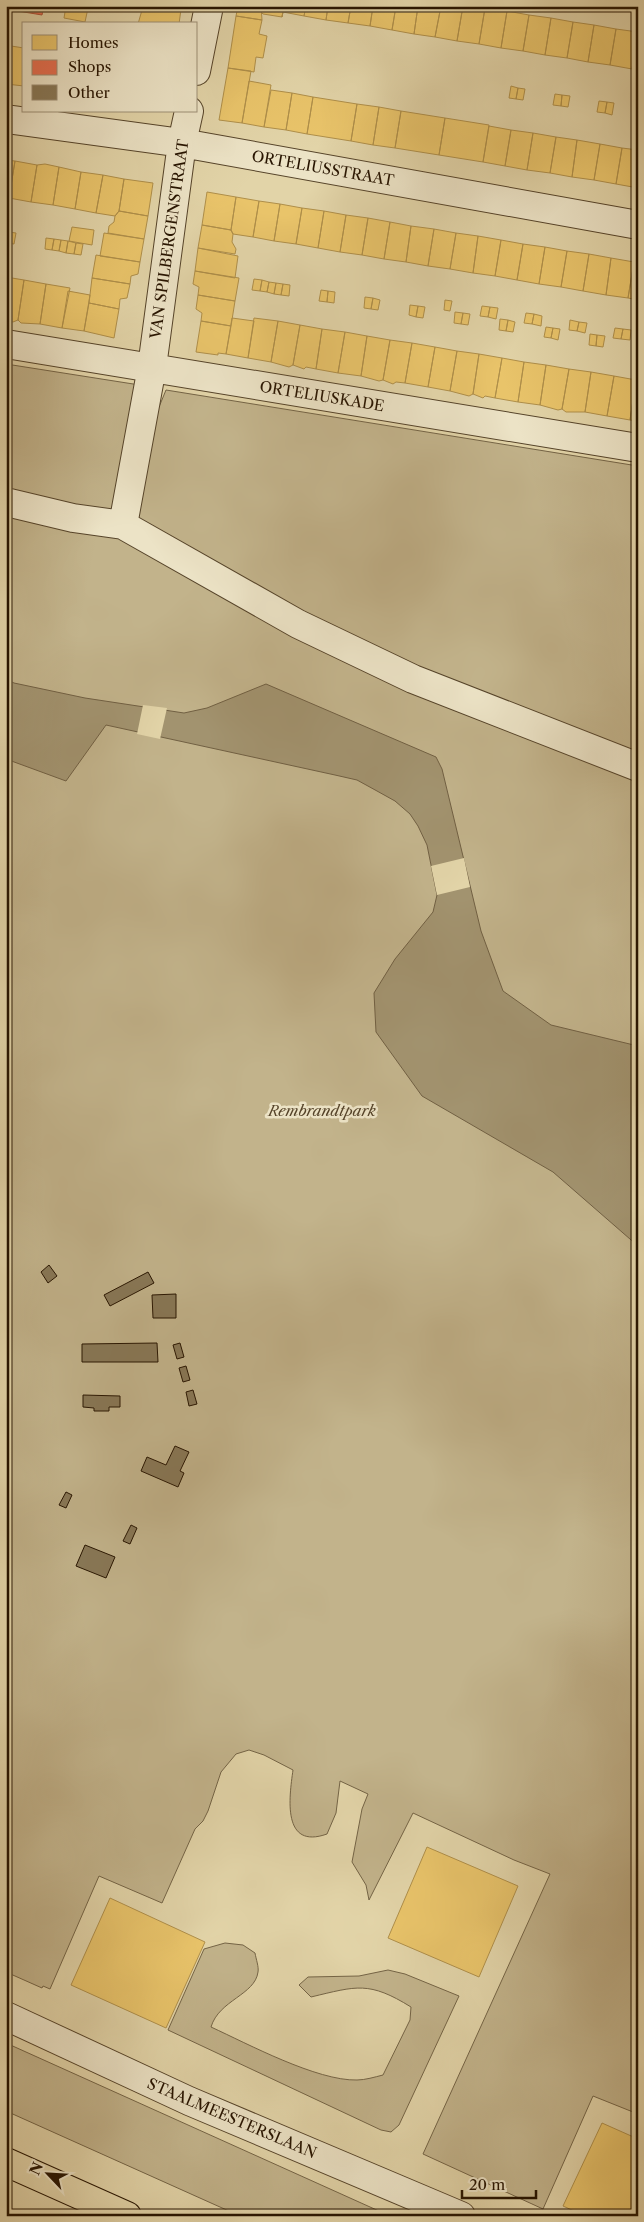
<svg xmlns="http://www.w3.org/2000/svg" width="644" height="2222" font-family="'Libre Caslon Text',serif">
	<rect width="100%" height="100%" fill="#e2d4a8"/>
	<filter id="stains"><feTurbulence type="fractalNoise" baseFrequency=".004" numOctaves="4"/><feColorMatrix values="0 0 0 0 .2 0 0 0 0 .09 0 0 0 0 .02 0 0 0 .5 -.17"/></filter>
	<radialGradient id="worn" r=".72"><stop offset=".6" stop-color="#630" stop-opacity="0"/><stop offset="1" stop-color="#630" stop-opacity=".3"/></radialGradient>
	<path fill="#c2b38b" stroke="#746446" d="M6 364 146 386 159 407 166 390 638 466V2114L593 2096 543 2209 423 2154 550 1874 514 1860 413 1813 369 1900 366 1885 352 1862 362 1809 368 1794 340 1781 336 1813 327 1834C282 1850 289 1798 293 1770L264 1755 249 1750 236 1754 221 1772 208 1811 203 1821 195 1829 162 1903 99 1876 50 1989 43 1986 42 1988 6 1972Z
		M225 1943 243 1945 255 1953C256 1959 259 1967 258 1972 255 1995 219 2000 211 2027 248 2044 317 2081 357 2080 365 2080 375 2077 383 2075L410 2020 411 2007C369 1981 357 1986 311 1997L299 1985 308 1977 359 1976 388 1970 405 1974 459 1996 399 2125 391 2132 381 2130 168 2030 204 1949Z
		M6 2043 390 2216H240L6 2111Z"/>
	<path fill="#a2936f" stroke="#716043" d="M6 679 14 683 85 698 184 713 207 708 266 684 436 757 442 769 481 931 503 991 551 1025 638 1046V1246L553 1172 422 1096 376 1032 374 993 395 959 433 912 437 895 427 845 418 826 410 814 395 801 377 791 357 780 335 775 106 725 66 781 6 759Z"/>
	<path fill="#e2d4a8" d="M143 705 167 708 160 739 137 734Z
		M464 858 470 887 437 895 431 866Z"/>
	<path fill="#e9c46a" stroke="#af8f4a" d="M66 6 88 8 85 22 64 18Z
		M147 6 181 9 179 24H138L142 10Z
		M238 6H261L262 20 236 16Z
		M261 6H284L282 17 263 14 260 11Z
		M284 6H306L304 16 283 12 282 17Z
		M306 6H328L326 20 304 16Z
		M328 6H351L348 23 326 20Z
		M351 6H373L370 26 348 23Z
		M373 6H396L392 30 370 26Z
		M396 6H418L414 34 392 30Z
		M418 6H441L435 37 414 34Z
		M441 6H463L457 41 435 37Z
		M463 6 485 8 479 44 457 41Z
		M485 8 507 11 501 48 479 44Z
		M507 11 529 15 523 51 501 48Z
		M529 15 551 18 545 55 523 51Z
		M236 16 262 20 259 34 267 36 263 58 256 57 254 72 228 68Z
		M551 18 573 22 567 58 545 55Z
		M573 22 594 25 588 62 567 58Z
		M594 25 616 29 610 65 588 62Z
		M616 29 638 32 632 69 610 65Z
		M638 36V70L632 69Z
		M6 45 11 46 6 75Z
		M11 46 24 48V86L6 84Z
		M228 68 251 71 242 123 219 120Z
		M249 81 271 85 264 127 242 123Z
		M511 86 518 88 516 99 509 98Z
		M518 88 525 89 523 100 516 99Z
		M271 90 292 93 286 130 264 127Z
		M292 93 313 97 307 134 286 130Z
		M555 94 562 95 561 106 553 105Z
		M562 95 570 96 568 107 561 106Z
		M313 97 357 104 351 141 307 134Z
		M599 101 607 102 605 113 597 112Z
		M607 102 614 103 612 115 605 113Z
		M357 104 379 107 373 145 351 141Z
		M379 107 401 111 395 148 373 145Z
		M401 111 445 118 439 155 395 148Z
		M445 118 489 125 483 162 439 155Z
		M489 126 511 130 505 166 483 162Z
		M511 130 533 133 527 170 505 166Z
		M533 133 556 137 550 173 527 170Z
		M556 137 577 140 572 177 550 173Z
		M577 140 600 144 594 180 572 177Z
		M600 144 622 148 616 184 594 180Z
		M622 148 638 150V188L616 184Z
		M6 160 15 161 9 198H6Z
		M15 161 37 165 31 202 9 198Z
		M45 164 59 167 53 205 31 202 37 165Z
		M59 167 81 172 75 209 53 205Z
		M81 172 103 175 96 213 75 209Z
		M103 175 124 179 119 211 115 216 96 213Z
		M124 179 153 183 148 216 119 211Z
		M207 192 236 197 231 230 202 225Z
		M236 197 259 201 253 237 233 234 231 230Z
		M259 201 280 204 274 241 253 237Z
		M280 204 302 208 296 244 274 241Z
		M302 208 324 211 318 248 296 244Z
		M119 211 148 216 144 239 108 233 109 226 114 222 115 216Z
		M324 211 346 215 340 252 318 248Z
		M346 215 368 218 362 255 340 252Z
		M368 218 390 222 384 259 362 255Z
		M390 222 411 226 406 262 384 259Z
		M202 225 231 230 233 234 232 242 236 249 235 254 198 248Z
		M411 226 434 229 428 266 406 262Z
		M72 227 94 230 92 245 69 241Z
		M434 229 456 233 450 269 428 266Z
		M9 232 16 233 14 244 7 243Z
		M104 233 144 239 140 262 100 256Z
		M456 233 478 236 473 273 450 269Z
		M478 236 501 240 495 276 473 273Z
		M46 238 54 239 52 250 45 249Z
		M54 239 61 240 59 251 52 250Z
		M61 240 68 241 66 253 59 251Z
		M501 240 523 244 517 280 495 276Z
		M68 241 76 243 74 254 66 253Z
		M76 243 83 244 81 255 74 254Z
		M523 244 545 247 539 284 517 280Z
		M545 247 567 251 561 287 539 284Z
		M198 248 238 256 235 278 195 271Z
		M567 251 589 254 583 291 561 287Z
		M589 254 611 258 606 295 583 291Z
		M96 255 140 262 138 274 131 276 130 284 92 278Z
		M611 258 634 262 628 298 606 295Z
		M634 262H638V300L628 298Z
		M195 271 239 278 235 301 198 295 199 287 193 284Z
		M6 277 24 280 18 320 13 322 6 320Z
		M92 278 130 284 127 298 120 299 119 309 89 303Z
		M254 279 262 280 260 291 252 290Z
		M24 280 46 284 40 324 21 323 18 320Z
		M262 280 269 282 267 292 260 291Z
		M269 282 276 283 274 294 267 292Z
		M276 283 283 284 281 295 274 294Z
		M46 284 70 288 62 328 40 324Z
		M283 284 290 285 289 296 281 295Z
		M321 290 328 291 327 302 319 301Z
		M68 291 90 295 84 331 62 328Z
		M328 291 335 292 334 303 327 302Z
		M198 295 235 301 231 326 201 321 202 313 196 309Z
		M365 297 373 298 371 309 364 308Z
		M373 298 380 300 378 310 371 309Z
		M445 300 452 301 450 311 444 310Z
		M89 303 119 309 114 338 84 331Z
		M410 305 418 306 416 317 409 315Z
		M418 306 425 307 423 318 416 317Z
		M482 306 490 307 488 317 480 316Z
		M490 307 498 308 496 319 488 317Z
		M455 312 463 313 461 324 454 323Z
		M463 313 470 314 468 325 461 324Z
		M526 313 534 314 532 324 524 323Z
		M534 314 542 316 541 326 532 324Z
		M232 318 254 321 248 358 226 354Z
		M254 318 278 321 271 362 248 358Z
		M500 319 508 320 506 331 499 330Z
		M508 320 515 322 513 332 506 331Z
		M570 320 579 322 577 331 569 330Z
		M201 321 231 326 226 354 218 353V355L196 352Z
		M278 321 300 325 293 365 289 367 271 362Z
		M579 322 587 323 585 333 577 331Z
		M300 325 322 329 316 369 306 367 304 369 293 365Z
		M546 327 553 328 551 338 544 337Z
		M553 328 560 329 558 340 551 338Z
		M615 328 623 329 621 339 613 338Z
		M322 329 345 332 338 373 316 369Z
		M623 329 631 330 630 340 621 339Z
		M345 332 367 336 361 376 338 373Z
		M590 334 597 335 596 346 589 345Z
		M597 335 605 336 603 347 596 346Z
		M367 336 390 340 383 380 379 381 361 376Z
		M390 340 412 343 405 383 396 382 393 384 383 380Z
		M635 341 638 342V353L633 352Z
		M412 343 435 347 428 387 405 383Z
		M435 347 457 351 450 391 428 387Z
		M457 351 479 354 473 394 469 396 450 391Z
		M479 354 502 358 495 398 485 396 483 398 473 394Z
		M502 358 524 362 518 402 495 398Z
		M524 362 546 365 540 405 518 402Z
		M546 365 569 369 562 409 558 410 540 405Z
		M569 369 591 372 585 412H566L562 409Z
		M591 372 614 376 607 416 585 412Z
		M614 376 636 380 630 420 607 416Z
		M636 380H638V421L630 420Z
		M427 1847 518 1886 479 1977 388 1938Z
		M110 1898 205 1942 166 2028 71 1985Z
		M602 2123 638 2139V2216H585L563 2206Z"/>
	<path fill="#e76f51" stroke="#ad5439" d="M6 6H44L42 15 6 9Z"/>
	<path fill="#887857" stroke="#271400" d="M49 1265 57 1276 48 1283 41 1272Z
		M148 1272 154 1283 110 1306 104 1295Z
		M176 1294V1318H153L152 1295Z
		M157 1343 158 1362H82V1344Z
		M180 1343 184 1357 177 1359 173 1345Z
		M186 1366 190 1380 183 1382 179 1368Z
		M193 1390 197 1404 189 1406 186 1392Z
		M83 1395 120 1396V1407H109V1411H94V1408L83 1407Z
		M175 1446 189 1452 180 1471 184 1473 178 1487 141 1471 147 1457 166 1465Z
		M66 1492 72 1495 66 1508 59 1505Z
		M131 1525 137 1528 130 1544 123 1541Z
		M85 1545 115 1557 106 1578 76 1566Z"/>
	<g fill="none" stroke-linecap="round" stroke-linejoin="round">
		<g stroke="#56442a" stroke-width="30">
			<path id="minor" d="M196 71 209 6
				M6 119 182 143 638 225
				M6 344 638 448
				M6 502 73 518 123 525 298 624 413 679 638 767
				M123 525 152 367 182 143 189 111
				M6 2016 189 2101 461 2216"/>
		</g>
		<g stroke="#271400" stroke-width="30">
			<path id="highway" d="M6 2162 127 2216"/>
		</g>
		<use href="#minor" stroke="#ece3c6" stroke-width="28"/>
		<use href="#highway" stroke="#e2d4a8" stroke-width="28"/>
	</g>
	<g text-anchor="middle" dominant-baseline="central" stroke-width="5" stroke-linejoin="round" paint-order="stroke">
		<g font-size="15" fill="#271400" stroke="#ece3c6">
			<text transform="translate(323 168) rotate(10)">ORTELIUSSTRAAT</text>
			<text transform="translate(169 239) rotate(-82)">VAN SPILBERGENSTRAAT</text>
			<text transform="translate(322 396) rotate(9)">ORTELIUSKADE</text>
			<text transform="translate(232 2118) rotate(23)">STAALMEESTERSLAAN</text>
		</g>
		<g font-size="15" font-style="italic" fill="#56442a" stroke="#ece3c6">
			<text x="322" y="1110">Rembrandtpark</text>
		</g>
	</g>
	<rect width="644" height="2222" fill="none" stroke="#e2d4a8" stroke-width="25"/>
	<rect x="8" y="8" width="629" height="2207" fill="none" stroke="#271400" stroke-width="2.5"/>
	<rect x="12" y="12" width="619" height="2197" fill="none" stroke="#271400"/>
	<rect x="22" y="22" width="175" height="90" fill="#ece3c6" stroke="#9d9077"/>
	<rect x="32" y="35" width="25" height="15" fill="#e9c46a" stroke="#9d9077"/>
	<text x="68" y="48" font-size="15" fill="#271400">Homes</text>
	<rect x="32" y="60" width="25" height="15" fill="#e76f51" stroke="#9d9077"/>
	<text x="68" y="72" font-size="15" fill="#271400">Shops</text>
	<rect x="32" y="85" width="25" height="15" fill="#887857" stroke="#9d9077"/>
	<text x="68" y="98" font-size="15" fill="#271400">Other</text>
	<g transform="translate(48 2174) rotate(295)" stroke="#ece3c6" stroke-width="4" paint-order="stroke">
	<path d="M0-4L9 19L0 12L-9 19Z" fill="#271400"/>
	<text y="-8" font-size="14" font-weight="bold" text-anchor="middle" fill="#271400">N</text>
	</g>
	<path d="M462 2190v8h74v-8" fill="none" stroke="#271400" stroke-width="2.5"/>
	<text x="469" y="2190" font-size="15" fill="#271400" stroke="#ece3c6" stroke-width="4" paint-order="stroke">20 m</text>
	<rect width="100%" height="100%" filter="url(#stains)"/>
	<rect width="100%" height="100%" fill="url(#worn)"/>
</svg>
